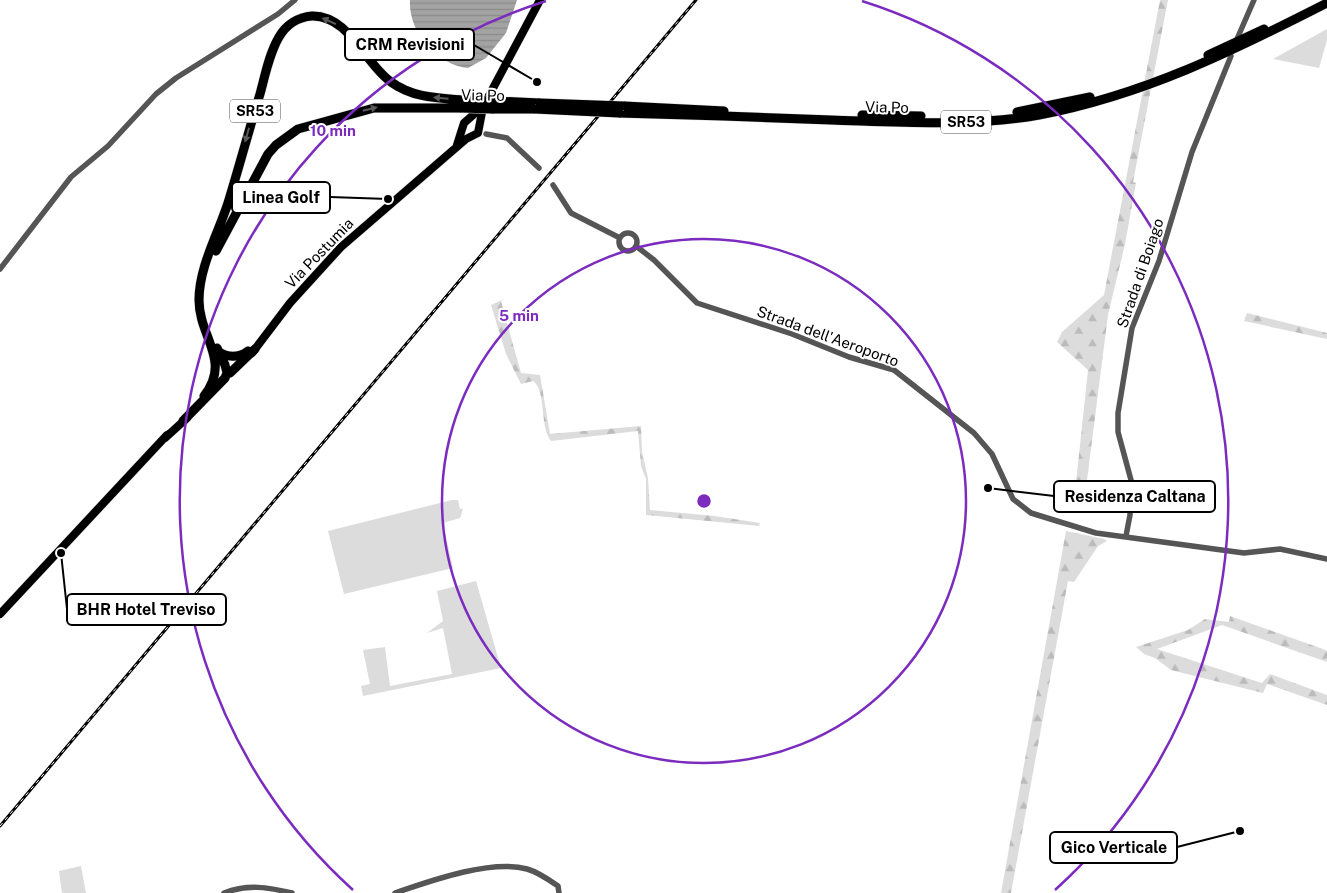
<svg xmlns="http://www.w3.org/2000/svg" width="1327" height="893" font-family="'Public Sans',sans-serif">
	<defs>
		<pattern id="forest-firs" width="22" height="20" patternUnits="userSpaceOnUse" patternTransform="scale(1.25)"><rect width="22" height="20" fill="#dcdcdc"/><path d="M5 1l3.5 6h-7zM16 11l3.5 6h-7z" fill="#bbb"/></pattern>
		<pattern id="water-rules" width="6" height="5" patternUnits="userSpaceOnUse" patternTransform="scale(1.25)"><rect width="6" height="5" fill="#a3a3a3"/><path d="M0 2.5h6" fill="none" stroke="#8b8b8b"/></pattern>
	</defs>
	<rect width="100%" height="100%" fill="#fff"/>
	<path fill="#dcdcdc" d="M1327 29V40L1319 68 1273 59Z
		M452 500H458L460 509H463L460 518 443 523 453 568 344 594 328 531Z
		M476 581 501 668 363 696 361 686 370 684 363 650 385 647 390 686 452 674 443 628 427 633 443 621 437 591Z
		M81 866 86 893H62L59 871Z"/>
	<path fill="url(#forest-firs)" d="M1160 0H1168L1133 182 1136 183 1125 244 1108 315 1085 496 1075 492 1088 370 1057 342 1062 332 1104 295Z
		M506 298 501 301 521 373 540 375 550 434 641 426 642 452 648 478 650 510 715 516 760 523 759 526 646 515V479L641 466 638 431 551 441C539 425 547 392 533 381L521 384 506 354 491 305Z
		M1247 313 1327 333V339L1244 321Z
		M1066 531 1104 539 1107 541 1098 546 1074 582 1068 581 1011 893H1001Z
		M1230 616 1323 649 1327 651V662L1222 625 1157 649 1262 683 1270 674 1327 695V705L1267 684 1263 693 1171 670 1155 658 1144 654 1136 647 1188 630 1205 619 1229 622Z"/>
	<path fill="url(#water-rules)" d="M410 0H517L506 33 486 58 468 68C437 65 408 32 410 0Z"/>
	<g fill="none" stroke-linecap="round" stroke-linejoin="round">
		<g stroke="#dbdbdb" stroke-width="9">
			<path id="major" d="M457 145 464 123 481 108
				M252 353 290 303 341 247 466 139 478 133 483 107 540 0
				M165 438 187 418
				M0 614 167 435"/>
		</g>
		<g stroke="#dbdbdb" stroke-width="10">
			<path id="highway" d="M1208 55 1264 29
				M495 101 540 103
				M624 106 724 111
				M492 109H535
				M1017 112 1090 97
				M619 113C690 115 760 117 831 120 899 122 971 127 1039 115 1144 95 1233 51 1327 3
				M862 115 921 116
				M216 251 268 154 276 145 298 129 374 108H461
				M217 348 225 365 227 373
				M218 351C227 358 239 358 248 351
				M204 396C232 360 199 338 199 300 199 267 218 234 228 203 239 167 249 130 260 94 265 76 269 54 279 37 286 25 298 17 312 16 349 15 365 64 391 82 413 98 438 98 463 100
				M183 421 225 378 227 373H230L255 349"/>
		</g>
		<path stroke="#555" stroke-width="5.5" d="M1237 39 1254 0
			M486 134 507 138 539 168
			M553 185 571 213 620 238
			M619 242a9 9 0 1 1 18 0a9 9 0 1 1-18 0Z
			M636 246 654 260 697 303 792 334 849 357 894 370 974 433 992 454 1013 499 1031 513 1096 533 1244 553 1280 549 1327 559
			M0 269 71 177 108 146 156 94 176 78 278 14 295 0
			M1126 536 1130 515 1131 480 1118 432V413L1132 328 1159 261 1192 152 1231 56
			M224 893C247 884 268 887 292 893
			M395 893C430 881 491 859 527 869 538 872 548 879 558 886L559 893"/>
		<use href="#major" stroke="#000" stroke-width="8"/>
		<use href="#highway" stroke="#000" stroke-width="9"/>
		<g stroke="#000" stroke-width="3">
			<path id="rail" d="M0 826 696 0"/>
		</g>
		<use href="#rail" stroke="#fff" stroke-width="1" stroke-dasharray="4" stroke-linecap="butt"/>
		<g stroke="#dbdbdb" stroke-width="10" stroke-linecap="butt">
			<path id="highway-bridge" d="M463 100 495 101
				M540 103 624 106
				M461 108 492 109
				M535 109 619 113"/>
		</g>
		<use href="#highway-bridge" stroke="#000" stroke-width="9"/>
	</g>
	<defs><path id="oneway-solid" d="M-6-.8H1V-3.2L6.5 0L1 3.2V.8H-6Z" transform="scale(1.25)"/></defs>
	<g fill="#595959">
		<use href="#oneway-solid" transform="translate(329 21) rotate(-156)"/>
		<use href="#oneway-solid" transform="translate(441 98) rotate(-175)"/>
		<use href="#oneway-solid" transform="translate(370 109) rotate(-14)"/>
		<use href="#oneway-solid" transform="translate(247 135) rotate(106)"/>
	</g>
	<g fill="none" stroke="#7b2cbf" stroke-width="2.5">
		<circle cx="704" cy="501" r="262"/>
		<path d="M353 890A524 524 0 0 1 546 1M862 1A524 524 0 0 1 1055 890"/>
	</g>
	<g text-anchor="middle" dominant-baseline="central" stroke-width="4" stroke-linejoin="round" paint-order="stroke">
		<g fill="#fff" stroke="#4c4c4c" stroke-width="1">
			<rect x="230" y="99.5" width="50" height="23" rx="4"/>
			<rect x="941" y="110.5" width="50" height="23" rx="4"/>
		</g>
		<g font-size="14" font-weight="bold" fill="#000">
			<text x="255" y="111">SR53</text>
			<text x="966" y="122">SR53</text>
		</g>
		<g font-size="15" fill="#000" stroke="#fff">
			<text transform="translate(483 95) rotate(1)">Via Po</text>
			<text transform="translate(887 107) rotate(1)">Via Po</text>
			<text transform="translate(319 253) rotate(-46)">Via Postumia</text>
			<text transform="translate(1140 273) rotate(-71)">Strada di Boiago</text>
			<text transform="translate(828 336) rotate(20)">Strada dell'Aeroporto</text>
		</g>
	</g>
	<circle cx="704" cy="501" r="8" fill="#7b2cbf" stroke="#fff" stroke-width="2.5"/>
	<g font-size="15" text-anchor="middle" font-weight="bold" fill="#7b2cbf" stroke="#fff" stroke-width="4" stroke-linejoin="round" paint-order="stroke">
		<text x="333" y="136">10 min</text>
		<text x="519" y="321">5 min</text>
	</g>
	<path fill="none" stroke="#000" stroke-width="2" d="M537 82L474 45M388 199L330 197M988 488L1054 496M61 553L67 609M1240 831L1177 847"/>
	<g fill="#000" stroke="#fff" stroke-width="2">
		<circle cx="537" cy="82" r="5"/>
		<circle cx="388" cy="199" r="5"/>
		<circle cx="988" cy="488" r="5"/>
		<circle cx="61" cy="553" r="5"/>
		<circle cx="1240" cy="831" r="5"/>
	</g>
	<g fill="#fff" stroke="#000" stroke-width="2">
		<rect x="345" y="29" width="129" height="31" rx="5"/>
		<rect x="232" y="182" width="98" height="31" rx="5"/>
		<rect x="1054" y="481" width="161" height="31" rx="5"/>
		<rect x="67" y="594" width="159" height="31" rx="5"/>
		<rect x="1050" y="832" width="127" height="31" rx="5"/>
	</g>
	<g font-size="16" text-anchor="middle" font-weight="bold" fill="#000">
		<text x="410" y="50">CRM Revisioni</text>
		<text x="281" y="203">Linea Golf</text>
		<text x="1135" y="502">Residenza Caltana</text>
		<text x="146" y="615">BHR Hotel Treviso</text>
		<text x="1114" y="853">Gico Verticale</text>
	</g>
</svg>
